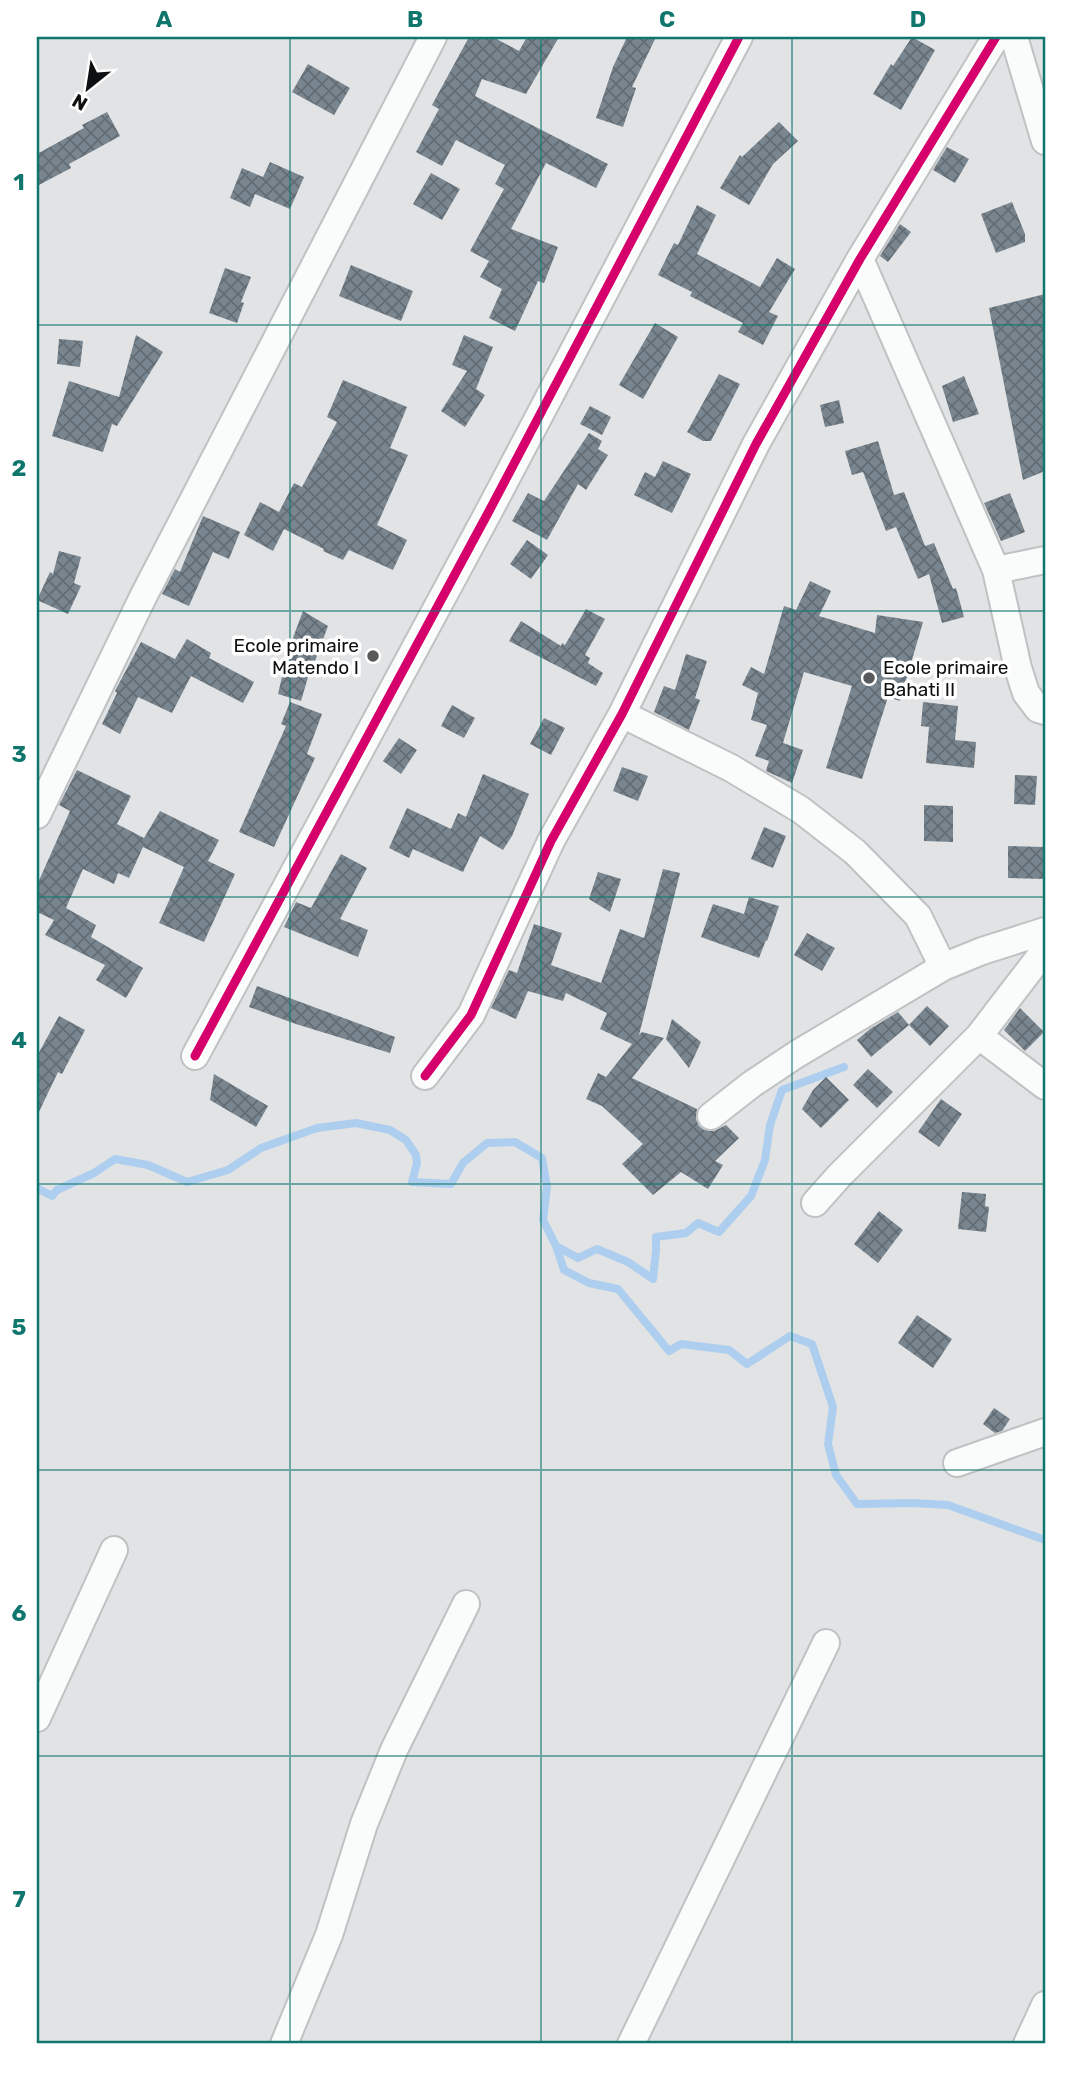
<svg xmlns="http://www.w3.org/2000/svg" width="1082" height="2081" font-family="Rubik,sans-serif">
	<defs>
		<pattern id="building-cross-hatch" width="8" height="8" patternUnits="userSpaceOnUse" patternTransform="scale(1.75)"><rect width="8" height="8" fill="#798690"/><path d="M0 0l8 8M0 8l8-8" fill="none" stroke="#626c74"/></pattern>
	</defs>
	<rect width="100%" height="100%" fill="#e1e3e5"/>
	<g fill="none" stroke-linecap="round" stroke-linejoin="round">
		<path stroke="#aeceef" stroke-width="8" d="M37 1188 52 1196 57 1190 94 1173 115 1159 148 1165 187 1182 228 1170 261 1148 317 1128 356 1123 390 1130 406 1140 416 1155 417 1163 412 1182 451 1184 463 1163 487 1143 515 1142 542 1158 547 1187 543 1220 556 1246 578 1258 597 1249 628 1262 653 1279 656 1250V1237L686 1233 698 1223 719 1232 751 1196 765 1160 770 1125 782 1090 844 1067
			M556 1246 564 1270 589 1283 618 1289 669 1351 681 1344 729 1350 747 1364 790 1336 812 1344 833 1407 828 1444 836 1475 857 1504 913 1503 948 1505 1045 1540"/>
	</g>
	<path fill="url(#building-cross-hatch)" d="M469 37H493L519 51 527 37H559L526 94 482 79 475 96 608 164 596 188 546 163 511 229 558 247 544 283 538 281 515 331 489 318 502 289 480 277 489 261 470 251 504 189 495 184 505 165 456 140 442 166 416 152 439 109 432 105Z
		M627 37H656L632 87 636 88 623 127 596 118 613 67Z
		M912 37 935 50 901 110 873 94 891 64 893 66Z
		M308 64 350 88 334 115 292 92Z
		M107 112 120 136 69 164 71 168 37 186V154L84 128 82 125Z
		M779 122 798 141 773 164 749 205 720 188 740 155 742 157Z
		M947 147 969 159 955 183 933 170Z
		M270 162 304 177 290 209 255 194 250 207 230 198 242 168 263 177Z
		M431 173 460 189 442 220 413 204Z
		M1012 202 1025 234V242L996 253 981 214Z
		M697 205 716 215 697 254 760 287 777 258 795 269 769 312 778 316 763 345 738 332 743 323 690 296 692 292 658 275 674 243 678 245Z
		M900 224 911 232 888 262 880 256Z
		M351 265 413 291 401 321 339 296Z
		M225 268 251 277 241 302 244 303 237 323 209 313Z
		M1045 294V471L1023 480 989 308Z
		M655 323 678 337 643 399 619 385Z
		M136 335 163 352 117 426 112 424 103 452 52 436 69 381 119 397Z
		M464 335 493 347 476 389 485 395 465 427 441 411 467 371 452 365Z
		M59 339 83 341 80 367 57 364Z
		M719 374 740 384 711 441H703L687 432Z
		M964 376 979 414 953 422 942 386Z
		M343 380 407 407 390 448 408 455 377 525 407 540 393 570 349 550 343 560 323 551 324 549 284 529 273 551 244 535 260 502 279 512 294 483 302 487 337 422 327 417Z
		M839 400 844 423 825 427 820 405Z
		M590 406 611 417 602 435 580 424Z
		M589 433 602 441 598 449 608 455 586 490 578 484 547 540 512 521 528 493 544 501Z
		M878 441 894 495 904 492 925 546 934 543 953 589 956 588 964 617 942 623 929 574 918 579 896 527 886 531 863 472 852 475 845 451Z
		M663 461 691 474 672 513 634 495 645 472 655 477Z
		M1010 493 1025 532 1001 541 984 503Z
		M203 516 240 532 229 559 213 552 189 606 162 594 175 569 180 572Z
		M527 540 548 555 531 579 510 564Z
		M59 551 81 557 74 583 81 586 68 614 37 600 50 572 53 574Z
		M810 581 831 591 819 616 875 633 877 615 923 622 900 701 888 697 862 779 826 768 852 686 804 672 783 743 803 750 792 783 766 771 769 761 755 756 767 725 751 720 758 693 742 685 751 667 764 674 784 606 796 610Z
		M586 609 605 619 585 655 590 658 588 663 603 673 596 686 509 641 521 621 561 646 562 643 565 645Z
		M303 611 328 626 315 661 313 660 301 701 278 694 288 651Z
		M187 639 211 653 209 658 254 682 243 703 191 676 172 713 138 697 120 734 102 724 117 693 115 691 141 642 175 659Z
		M686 654 707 661 695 698 700 700 689 730 654 712 664 686 675 690Z
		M290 702 322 714 307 754 315 758 274 847 239 832 286 726 281 724Z
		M923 702 958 706 955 740 976 742 974 768 926 763 929 727 921 726Z
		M452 705 475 718 464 738 441 726Z
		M544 718 565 728 551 755 530 744Z
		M399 738 417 750 401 774 383 761Z
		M622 767 648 776 638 801 613 791Z
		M77 770 131 796 117 824 144 838 160 811 219 840 208 861 235 874 204 942 159 923 184 867 143 847 129 878 118 873 114 884 83 869 66 908 96 925 91 937 143 968 126 998 96 980 105 965 45 935 54 920 37 912V885L70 811 59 805Z
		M483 774 529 794 512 836 503 850 480 836 463 872 413 849 409 858 389 848 407 808 451 829 458 813 466 817Z
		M1015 775 1037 776 1035 805 1014 804Z
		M924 805 953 806V842L924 841Z
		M764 827 786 836 773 868 751 859Z
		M1008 846 1045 847V879L1008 878Z
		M341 854 367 868 340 919 368 930 358 957 284 927 296 902 311 908Z
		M663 869 680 873 639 1035 642 1032 664 1038 632 1078 697 1109 696 1119 699 1126 704 1130 714 1131 726 1125 739 1138 715 1161 723 1165 708 1189 681 1172 653 1195 622 1164 643 1144 602 1106 586 1099 598 1073 606 1077 632 1044 600 1029 607 1013 566 993 563 1001 528 991 516 1019 491 1008 509 970 517 973 534 924 562 933 551 965 601 983 620 929 644 938Z
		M598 872 621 879 610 912 589 899Z
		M749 897 779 906 767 941 766 940 759 958 701 937 713 904 744 914Z
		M807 933 835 948 822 971 794 955Z
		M257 986 395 1037 390 1053 296 1024 249 1007Z
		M927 1006 949 1026 930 1046 909 1025Z
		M1020 1008 1044 1032 1025 1051 1004 1030Z
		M898 1012 909 1025 871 1057 857 1040 870 1029Z
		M59 1016 85 1030 62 1074 58 1072 37 1116V1056Z
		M672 1019 701 1042 689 1068 666 1039Z
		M868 1069 893 1092 877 1108 853 1085Z
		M214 1074 268 1106 256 1127 210 1100Z
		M826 1077 849 1100 821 1128 802 1109 813 1090Z
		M941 1099 962 1114 939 1147 918 1132Z
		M962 1192 986 1194 985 1206 989 1207 986 1232 958 1229Z
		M879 1211 903 1230 878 1263 854 1244Z
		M917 1315 952 1339 933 1368 898 1343Z
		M994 1408 1010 1419 1002 1431 995 1433 983 1424Z"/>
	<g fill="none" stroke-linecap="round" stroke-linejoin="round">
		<g stroke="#bfc1c2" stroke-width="30">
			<path id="minor" d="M1014 37 1045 141
				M860 259 996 570 1018 668 1026 693 1038 709 1045 711
				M996 570 1045 560
				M622 714 731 768 801 810 855 852 918 916 943 967
				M37 815 143 597 433 37
				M979 1036 1045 1086
				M195 1056 488 513 739 37
				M425 1076 471 1015 551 841 622 714 756 444 860 259 996 37
				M711 1116 752 1084 797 1054 943 967 982 951 1045 931
				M815 1203 839 1176 979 1036 1045 950
				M957 1463 1045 1432
				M37 1718 114 1550
				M284 2044 329 1935 364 1824 394 1750 466 1604
				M631 2044 826 1643
				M1027 2044 1045 2005"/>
		</g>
		<use href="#minor" stroke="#fafbfb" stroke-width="26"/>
		<g stroke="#fff" stroke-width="13">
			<path id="cycleway" d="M195 1056 488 513 739 37
				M425 1076 471 1015 551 841 622 714 756 444 860 259 996 37"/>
		</g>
		<use href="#cycleway" stroke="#d6006c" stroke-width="9"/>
	</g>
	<path fill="none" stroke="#0f766e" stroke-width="2" stroke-opacity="0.55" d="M290 37V2044M541 37V2044M792 37V2044M37 325H1045M37 611H1045M37 897H1045M37 1184H1045M37 1470H1045M37 1756H1045"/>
	<g fill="#58595b" stroke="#fff" stroke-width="2.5">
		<circle cx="373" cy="656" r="7"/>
		<circle cx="869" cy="678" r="7"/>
	</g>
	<g text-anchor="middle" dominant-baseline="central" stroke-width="7" stroke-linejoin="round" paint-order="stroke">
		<g font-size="19" fill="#0e0f10" stroke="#fff" text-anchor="end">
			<text x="359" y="645">Ecole primaire<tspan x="359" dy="22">Matendo I</tspan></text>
			<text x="883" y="667" text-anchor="start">Ecole primaire<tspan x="883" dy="22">Bahati II</tspan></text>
		</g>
	</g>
	<rect width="1082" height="2081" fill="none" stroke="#ffffff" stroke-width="77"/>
	<g transform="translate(88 88) rotate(210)" stroke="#ffffff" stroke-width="5" paint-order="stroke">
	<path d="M0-5L12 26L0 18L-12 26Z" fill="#0e0f10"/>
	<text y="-10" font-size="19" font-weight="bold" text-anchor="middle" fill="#0e0f10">N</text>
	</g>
	<rect x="38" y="38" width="1006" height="2004" fill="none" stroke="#0f766e" stroke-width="2.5"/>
	<g font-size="23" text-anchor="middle" font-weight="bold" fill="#0f766e">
		<text x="164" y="27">A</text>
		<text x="415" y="27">B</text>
		<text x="667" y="27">C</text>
		<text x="918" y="27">D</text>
		<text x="19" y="190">1</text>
		<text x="19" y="476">2</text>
		<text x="19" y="762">3</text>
		<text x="19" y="1048">4</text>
		<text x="19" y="1335">5</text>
		<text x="19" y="1621">6</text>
		<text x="19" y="1907">7</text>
	</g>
</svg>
